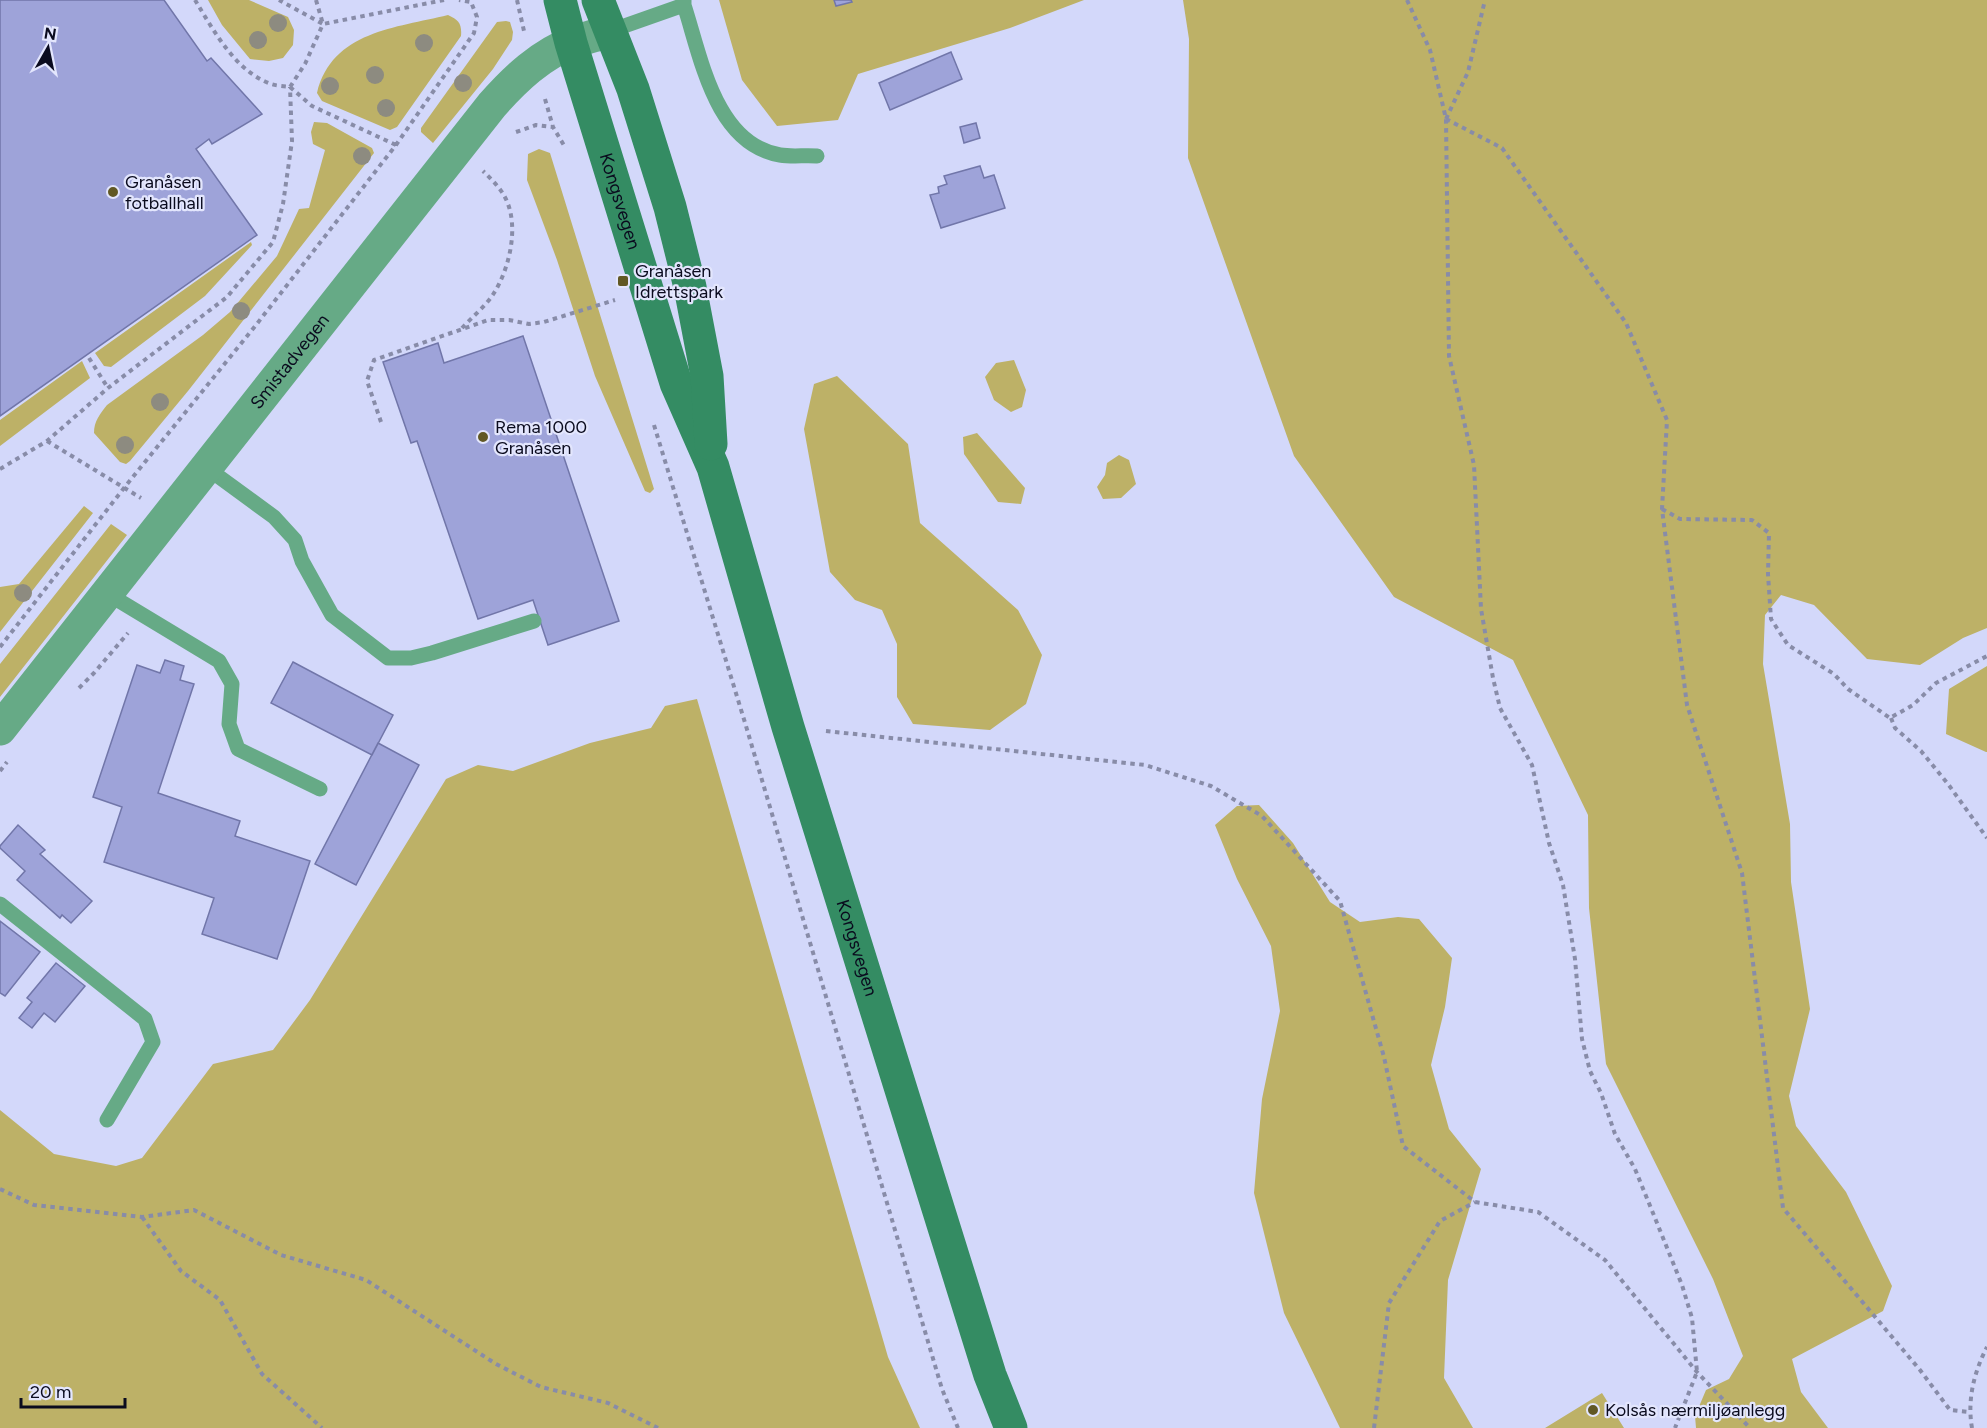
<svg xmlns="http://www.w3.org/2000/svg" width="1987" height="1428" font-family="Figtree,sans-serif">
	<rect width="100%" height="100%" fill="#d3d8fa"/>
	<path fill="#bdb167" d="M208 0H249L288 17 294 30 293 45 283 58 269 61 250 59 222 25Z
		M719 0H1084L1010 28 858 74 838 120 777 126 742 80Z
		M1183 0H1987V628L1963 638 1920 665 1867 659 1814 605 1781 595 1765 615 1763 664 1790 824 1791 882 1810 1009 1789 1096 1796 1126 1846 1192 1892 1286 1883 1311 1792 1359 1801 1392 1828 1428H1696L1695 1416 1706 1390 1729 1379 1743 1356 1713 1279 1606 1064 1589 908 1588 815 1513 660 1394 597 1294 456 1188 158 1189 39Z
		M448 15C459 20 462 24 461 36L397 127 390 130 322 101 317 93C332 31 396 28 448 15Z
		M506 21 510 22 513 32 512 40 493 69 433 143 421 132V128L497 22Z
		M314 122 327 123 372 148 374 153 188 391 130 461 126 464 120 462 94 433C94 421 100 414 107 405L203 335 230 312 277 256 299 209 309 208 325 150 313 144 311 132Z
		M539 149 550 153 654 489 650 493 645 491 595 376 557 260 527 180 528 154Z
		M251 242 252 245 205 296 111 367 104 366 95 353Z
		M1014 360 1026 390 1022 407 1011 412 994 400 985 377 996 363Z
		M82 361 90 378 0 446V420Z
		M837 376 908 444 920 523 1018 610 1042 655 1026 704 990 730 913 724 897 697V644L882 610 855 600 830 572 804 429 814 384Z
		M977 433 1025 488 1021 504 998 502 964 454 963 437Z
		M1119 455 1129 460 1136 484 1121 498 1103 499 1097 487 1105 475 1107 463Z
		M84 506 93 513 0 632V587L19 584Z
		M111 524 127 535 0 697V664Z
		M1987 666V752H1986L1946 734 1949 689Z
		M697 699 888 1357 920 1428H0V1110L54 1154 116 1166 142 1158 213 1064 273 1050 310 1000 446 779 478 765 513 771 590 743 651 728 665 706Z
		M1259 805 1293 843 1330 902 1360 922 1398 917 1419 919 1452 958 1445 1007 1431 1065 1449 1129 1481 1169 1448 1280 1444 1378 1473 1428H1340L1284 1313 1254 1193 1262 1099 1280 1011 1271 946 1237 879 1215 825 1237 806Z
		M1602 1393 1624 1428H1545Z"/>
	<path fill="#9ea3d9" stroke="#7176a9" stroke-width="1.5" d="M0 0H164L207 61 211 58 262 114 212 144 209 139 196 149 257 235 0 416Z
		M834 0H851L852 2 836 6Z
		M951 52 962 79 890 110 879 83Z
		M976 123 980 138 964 143 960 127Z
		M980 166 984 178 994 175 1005 208 941 228 930 195 939 193 938 187 947 184 944 176Z
		M523 336 619 621 548 645 533 600 478 619 417 441 411 443 383 362 438 343 444 363Z
		M165 660 184 666 180 680 194 684 158 793 240 821 235 836 310 861 277 959 202 934 214 898 104 862 122 807 93 797 137 665 160 673Z
		M293 662 393 715 372 755 271 703Z
		M378 743 419 765 356 885 315 864Z
		M18 825 45 850 40 854 92 901 71 923 62 915 60 918 17 880 25 871 0 848V846Z
		M0 921 40 952 5 996 0 993Z
		M56 963 85 986 55 1022 44 1013 32 1028 19 1018 32 1002 27 998Z"/>
	<g fill="none" stroke-linecap="round" stroke-linejoin="round">
		<path stroke="#888ca8" stroke-width="4" stroke-dasharray="4.5 4.5" stroke-linecap="butt" d="M195 0C214 31 235 71 271 84 277 86 284 86 290 87L305 64 323 24 279 0
			M316 0 323 24 444 0
			M517 0 524 31
			M1407 0 1430 50 1446 119 1449 356 1474 465 1481 609 1493 678 1500 708 1532 765 1549 843 1563 885 1575 959 1582 1039 1590 1071 1601 1093 1615 1134 1635 1169 1655 1218 1682 1285 1692 1318 1697 1372 1675 1428
			M290 87 312 106 396 145
			M545 99 553 127 565 147
			M1446 119 1502 148 1626 323 1667 420 1662 509 1687 705 1742 873 1783 1208 1920 1370 1950 1410 1969 1412
			M1446 119 1468 72 1485 0
			M516 132 536 125 553 127
			M462 328C472 317 486 306 494 293 509 269 518 231 508 204 503 190 493 181 483 171
			M89 358 108 388
			M381 422 367 381 374 360 488 320H509L529 324 544 322 615 300
			M654 425 746 726 942 1389 958 1428
			M47 441 141 498
			M0 469 47 441 108 388 227 297 273 242 283 204 292 141 290 87
			M1662 509 1680 519 1752 520 1769 533 1768 574 1771 619 1788 645 1834 674 1848 689 1890 718 1913 705 1936 683 1987 656
			M0 647 124 488 256 325 396 145 474 33 477 17 471 2 459 0
			M79 688 94 673 128 633
			M1891 718 1895 728 1921 751 1948 784 1987 838
			M826 731 1145 765 1211 786 1262 816 1340 901 1384 1057 1403 1146 1475 1202 1538 1212 1605 1260 1697 1372 1750 1428
			M0 771 7 762
			M0 1189 34 1205 142 1217 194 1210 281 1255 366 1280 496 1364 541 1387 608 1403 658 1428
			M142 1217 181 1271 220 1300 262 1374 322 1428
			M1374 1428 1389 1303 1440 1221 1475 1202
			M1972 1428C1967 1400 1974 1372 1987 1347"/>
		<path stroke="#66aa86" stroke-width="15" d="M684 5C701 57 715 144 780 155 792 157 805 155 817 156
			M610 31 684 5V0
			M207 468 274 517 295 540 302 561 332 615 388 658H411L432 653 534 621
			M108 594 219 661 232 684 229 724 238 749 320 789
			M0 904 145 1019 153 1042 107 1120"/>
		<path stroke="#66aa86" stroke-width="33" id="s1" d="M0 729 492 105C515 79 541 54 574 42 585 38 598 35 610 31"/>
		<g stroke="#348c63" stroke-width="33">
			<path id="s2" d="M560 0 571 43 676 383 713 467 788 727 990 1375 1011 1428"/>
			<path d="M598 0 633 89 670 207 690 287 707 376 711 444"/>
		</g>
	</g>
	<g fill="#8d8b80">
		<circle cx="278" cy="23" r="9"/>
		<circle cx="258" cy="40" r="9"/>
		<circle cx="424" cy="43" r="9"/>
		<circle cx="375" cy="75" r="9"/>
		<circle cx="463" cy="83" r="9"/>
		<circle cx="330" cy="86" r="9"/>
		<circle cx="386" cy="108" r="9"/>
		<circle cx="362" cy="156" r="9"/>
		<circle cx="241" cy="311" r="9"/>
		<circle cx="160" cy="402" r="9"/>
		<circle cx="125" cy="445" r="9"/>
		<circle cx="23" cy="593" r="9"/>
	</g>
	<g fill="#615824" stroke="#e3e6fd" stroke-width="2">
		<circle cx="113" cy="192" r="6"/>
		<rect x="617" y="275" width="12" height="12" rx="3"/>
		<circle cx="483" cy="437" r="6"/>
		<circle cx="1593" cy="1410" r="6"/>
	</g>
	<g text-anchor="middle" dominant-baseline="central" stroke-width="4.5" stroke-linejoin="round" paint-order="stroke">
		<g font-size="18" fill="#0a0b1e" stroke="#e3e6fd" text-anchor="start">
			<text x="125" y="182">Granåsen<tspan x="125" dy="21">fotballhall</tspan></text>
			<text x="635" y="271">Granåsen<tspan x="635" dy="21">Idrettspark</tspan></text>
			<text x="495" y="427">Rema 1000<tspan x="495" dy="21">Granåsen</tspan></text>
			<text x="1605" y="1410">Kolsås nærmiljøanlegg</text>
		</g>
		<g font-size="18" fill="#0a0b1e" stroke="#e3e6fd">
			<text stroke="none"><textPath href="#s2" startOffset="210">Kongsvegen</textPath></text>
			<text stroke="none"><textPath href="#s1" startOffset="468">Smistadvegen</textPath></text>
			<text stroke="none"><textPath href="#s2" startOffset="994">Kongsvegen</textPath></text>
		</g>
	</g>
	<g transform="translate(48 48) rotate(9)" stroke="#e3e6fd" stroke-width="4.5" paint-order="stroke">
	<path d="M0-4.5L10 22L0 15L-10 22Z" fill="#0a0b1e"/>
	<text y="-9" font-size="16" font-weight="bold" text-anchor="middle" fill="#0a0b1e">N</text>
	</g>
	<path d="M21 1398v9h104v-9" fill="none" stroke="#0a0b1e" stroke-width="3"/>
	<text x="30" y="1398" font-size="18" fill="#0a0b1e" stroke="#e3e6fd" stroke-width="4.5" paint-order="stroke">20 m</text>
</svg>
